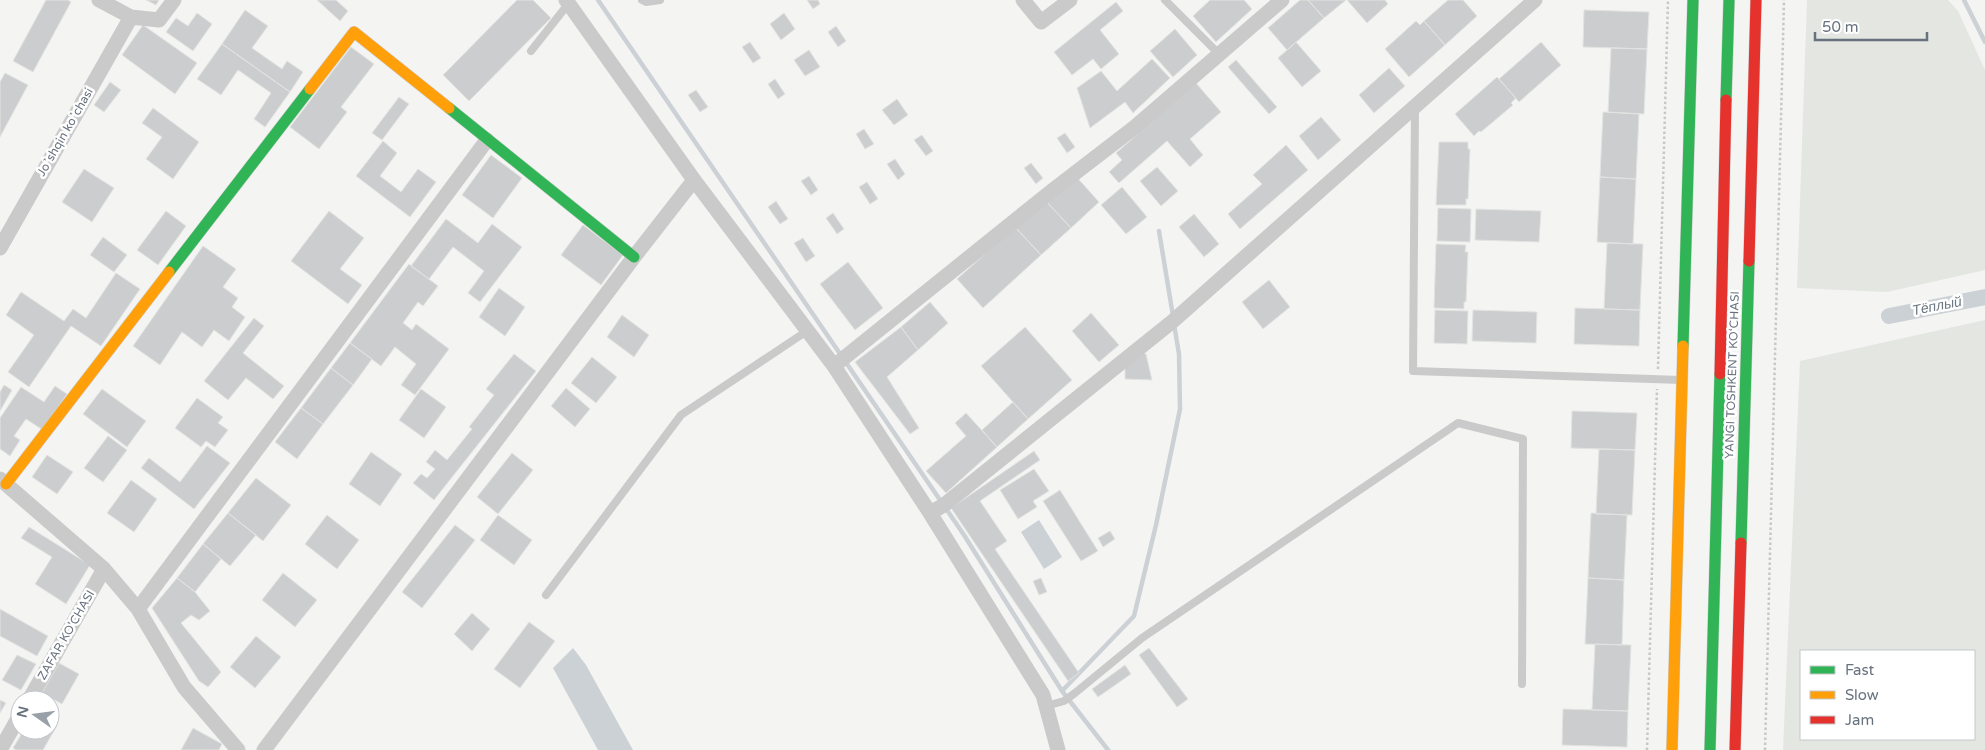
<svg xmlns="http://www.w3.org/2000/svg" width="1985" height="750" font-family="'Varela Round',sans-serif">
	<rect width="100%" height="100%" fill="#f4f4f3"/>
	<path fill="#e3e6e1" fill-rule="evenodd" d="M1807 0H1948L1958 11 1985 70V270L1887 292 1797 288Z
		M1985 320V750H1783L1800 361ZM1801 651H1974V739H1801Z"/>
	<path fill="#ccd1d5" d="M1039 520 1062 557 1044 569 1021 532Z
		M573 648 586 665 633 750H598L553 668Z"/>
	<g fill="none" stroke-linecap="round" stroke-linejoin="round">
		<path stroke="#ccd1d5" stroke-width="4.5" d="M598 0 964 535 1062 691 1108 750
			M1964 0 1985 42
			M1159 231 1173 316
			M1062 691 1134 616 1156 525 1180 409 1179 354 1174 324"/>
		<path stroke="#ccd1d5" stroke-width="16" d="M1889 316 1985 297"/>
	</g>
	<path fill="#cccdce" stroke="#e3e3e2" d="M46 0H68L71 2 33 72 13 61Z
		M146 0H159L156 5Z
		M317 0H336L348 11 340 21Z
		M517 0H533L551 18 469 101 443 75Z
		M807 0H818L820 4 813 9Z
		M1210 0H1244L1252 9 1216 42 1193 16Z
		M1300 0H1308L1324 18 1287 50 1268 28Z
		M1308 0H1346L1324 18Z
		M1347 0H1385L1388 4 1367 23Z
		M1448 0H1463L1477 16 1445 45 1424 21Z
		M1116 2 1123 11 1100 30 1119 54 1101 69 1093 59 1072 75 1054 52Z
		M245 10 268 26 252 48 282 69 287 61 303 72 290 92 222 44Z
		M1584 10 1649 12 1647 49 1583 47Z
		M197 13 212 24 193 51 166 32 176 18 188 26Z
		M784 13 795 29 781 40 770 24Z
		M1416 21 1420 25 1424 21 1445 45 1409 77 1385 49Z
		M143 25 197 63 175 94 122 55Z
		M836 26 846 41 838 47 828 32Z
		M1175 29 1197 55 1173 77 1150 51Z
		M750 42 761 58 753 63 742 47Z
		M1296 42 1321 71 1302 87 1278 58Z
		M1541 42 1561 65 1519 102 1499 79Z
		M222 44 290 92 265 127 254 119 271 93 238 70 221 95 197 79Z
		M351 47 374 64 341 107 347 112 319 149 290 127Z
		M1611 48 1647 49 1644 114 1608 112Z
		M809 50 820 67 805 76 794 60Z
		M1152 59 1170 78 1133 113 1125 102 1090 128 1077 88 1101 71 1117 91Z
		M1236 60 1277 107 1269 114 1228 67Z
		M1389 68 1405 86 1374 113 1359 95Z
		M5 73 28 85 0 137V82Z
		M1497 77 1516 98 1511 103 1513 105 1481 132 1479 131 1474 136 1455 114Z
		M775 79 785 94 778 99 768 84Z
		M110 82 121 90 104 112 94 105Z
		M1196 83 1221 112 1190 139 1203 155 1190 167 1167 141 1119 183 1109 172 1122 160 1116 153Z
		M696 90 708 107 700 112 688 95Z
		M399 97 409 104 382 140 372 133Z
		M897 99 908 115 894 125 882 110Z
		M153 108 199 142 173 179 146 159 162 137 142 123Z
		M1603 112 1639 114 1636 179 1600 177Z
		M1321 117 1341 140 1318 160 1299 136Z
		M864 129 874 144 865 149 856 134Z
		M1065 133 1075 147 1067 153 1057 138Z
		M922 135 933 151 926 156 914 140Z
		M383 141 397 153 380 176 401 192 418 169 436 182 410 217 356 176Z
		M1439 142H1468V149H1470L1468 199H1466V205H1436Z
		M1286 145 1308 170 1240 229 1228 214 1262 184 1253 175Z
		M491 155 522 178 493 218 462 195Z
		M895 159 905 174 898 180 887 164Z
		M1031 163 1043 178 1036 184 1024 168Z
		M1157 167 1178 191 1161 206 1140 181Z
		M84 169 114 188 92 222 62 202Z
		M1074 174 1099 202 1071 228 1045 200Z
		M809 176 818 190 811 195 801 181Z
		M1600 177 1636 179 1633 244 1597 242Z
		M867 182 878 199 870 204 859 187Z
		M1122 187 1147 217 1126 234 1101 205Z
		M1045 200 1071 228 1041 255 1015 227Z
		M776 201 788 219 780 224 768 207Z
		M1438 208 1471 209 1470 242 1437 241Z
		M1476 209 1541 211 1539 242 1475 240Z
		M166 211 186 226 158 265 137 250Z
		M329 211 364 238 340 269 362 285 348 304 291 261Z
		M833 213 844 229 837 234 826 218Z
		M1194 214 1219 244 1204 257 1179 227Z
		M446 219 478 243 492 224 522 247 480 302 468 293 484 271 453 247 429 279 411 266Z
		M583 225 623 255 601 285 561 255Z
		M1015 227 1041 255 983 308 957 279Z
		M103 237 127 255 114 272 90 255Z
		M803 238 815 256 806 262 794 243Z
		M1607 243 1643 244 1640 310 1604 309Z
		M1436 244 1466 245 1465 252H1468L1466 302H1464V309L1434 308Z
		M203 246 236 269 223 287 238 298 232 307 245 317 229 341 214 330 202 347 182 332 160 365 133 346Z
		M848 262 883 308 855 330 820 284Z
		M409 264 438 286 423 306 418 302 403 323 412 330 416 324 449 349 415 395 401 385 416 364 395 347 381 366 350 343Z
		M116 273 140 289 101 346 71 326 29 387 8 372 34 335 6 315 21 292 64 321 73 309 86 318Z
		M1269 280 1290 307 1263 329 1242 302Z
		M499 288 525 307 505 336 479 317Z
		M930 302 948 323 918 350 901 327Z
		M1575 308 1640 310 1639 346 1574 344Z
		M1435 310 1468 311 1467 344 1434 343Z
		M1473 310 1537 312 1536 343 1472 341Z
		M1091 313 1119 345 1099 362 1072 331Z
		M622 315 649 335 634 357 607 337Z
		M254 318 264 326 243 353 284 386 273 399 246 378 228 400 204 381Z
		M901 327 918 350 887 377 919 428 910 434 855 362Z
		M1025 327 1072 380 1028 419 981 366Z
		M350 343 372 359 353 385 331 368Z
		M1141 353 1146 354 1152 380 1125 379V369Z
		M514 354 536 371 434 500 413 483 421 474 427 478 435 469 426 462 435 450 447 460 472 429 469 427 494 395 486 389Z
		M592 357 617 377 596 403 571 383Z
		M331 368 353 385 323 424 301 408Z
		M4 385 12 390 0 411V392Z
		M55 386 67 394 43 430 26 419 14 436 20 440 10 456 0 449V418L21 387 44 402Z
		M566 388 590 409 575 427 551 406Z
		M102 389 146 421 127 447 83 414Z
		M421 389 446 407 424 438 399 420Z
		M197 398 223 417 218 423 228 430 215 447 206 441 201 447 175 428Z
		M1013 402 1028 419 997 447 982 430Z
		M301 408 323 424 297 459 275 442Z
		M1572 411 1637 413 1635 450 1571 448Z
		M966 413 997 447 946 493 926 471 966 436 955 423Z
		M108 436 127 450 103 482 84 468Z
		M207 446 230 463 194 509 141 468 149 458 180 482Z
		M1599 449 1635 450 1632 515 1596 514Z
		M1034 451 1040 460 980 501 1007 541 995 549 1079 673 1068 681 951 508Z
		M371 452 402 474 380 506 349 484Z
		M512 453 533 470 498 514 477 497Z
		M47 455 73 472 57 494 32 477Z
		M1034 469 1049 491 1033 501 1037 507 1018 519 1000 490Z
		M256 478 291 505 263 541 228 513Z
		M131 480 157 499 134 532 107 513Z
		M1060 490 1098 551 1081 561 1043 501Z
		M228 513 256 535 230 566 203 544Z
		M1591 513 1627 515 1624 580 1588 578Z
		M327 515 359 540 337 569 305 544Z
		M498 515 532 540 514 565 480 540Z
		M455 525 475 540 422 608 402 592Z
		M29 527 90 565 66 604 35 584 52 557 21 538Z
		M1110 531 1115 539 1103 547 1098 538Z
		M203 544 221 559 195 592 177 578Z
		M283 573 317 600 295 627 262 600Z
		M177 578 195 592 210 611 199 620 191 615 181 623 221 672 208 687 199 681 152 608Z
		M1041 578 1047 592 1039 595 1033 581Z
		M1588 578 1624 580 1622 645 1585 644Z
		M0 609 48 636 37 656 0 636Z
		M472 613 490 629 472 651 454 634Z
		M529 622 555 641 520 688 494 669Z
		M256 636 281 657 255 688 230 667Z
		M1595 644 1631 645 1628 711 1592 710Z
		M1149 648 1188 699 1177 707 1139 655Z
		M17 655 36 664 21 690 2 680Z
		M59 663 79 674 62 704 42 693Z
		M1125 665 1131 674 1098 697 1092 689Z
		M0 700 6 703 0 713Z
		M1563 709 1628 711 1627 747 1562 745Z
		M50 726 55 729 43 750H16L13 748 24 730H50Z
		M193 728 222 744 219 750H181Z"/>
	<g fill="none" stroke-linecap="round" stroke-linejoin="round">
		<g stroke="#d0d0d1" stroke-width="12">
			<path id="fast" d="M1726 100 1729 0
				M449 108 634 257
				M169 272 310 89
				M1683 346 1693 0
				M1741 543 1749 261
				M1710 750 1720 374"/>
		</g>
		<g stroke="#d0d0d1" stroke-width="12">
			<path id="slow" d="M310 89 354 32 449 108
				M6 484 169 272
				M1672 750 1683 346"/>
		</g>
		<g stroke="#d0d0d1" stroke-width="12">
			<path id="jam" d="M1749 261 1756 0
				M1720 374 1726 100
				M1735 750 1741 543"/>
		</g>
		<path stroke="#c7c7c8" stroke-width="2.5" stroke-dasharray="2.5 2.5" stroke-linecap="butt" d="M1658 369 1668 0
			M1647 750 1657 389
			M1765 750 1784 0"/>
		<path stroke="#cacacb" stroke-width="8" d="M642 0 646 2 660 0
			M1165 0 1219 54
			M531 51 569 3
			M1415 108 1413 371 1681 380
			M546 595 681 415 807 331
			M1046 706 1064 701 1075 693 1142 638 1458 423 1523 439 1522 684"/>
		<path stroke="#cacacb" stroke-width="15" d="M99 0 131 17 159 20 174 0
			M566 0 694 180 834 366 930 513 1043 695 1058 750
			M1023 0 1041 22 1070 0
			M0 248 131 17
			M834 366 1053 190 1135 127 1282 0
			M0 479 104 569 138 609 184 687 238 750
			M930 513 944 505 1173 321 1535 0
			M138 609 487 140
			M29 700 104 569
			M0 750 20 715
			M264 750 634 257 694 180"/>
		<use href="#fast" stroke="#30b455" stroke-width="11"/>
		<use href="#slow" stroke="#ff9f0a" stroke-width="11"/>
		<use href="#jam" stroke="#e5322d" stroke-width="11"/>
	</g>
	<g text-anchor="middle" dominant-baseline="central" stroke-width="5" stroke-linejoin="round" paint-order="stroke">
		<g font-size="12" fill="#68727f" stroke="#fff">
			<text transform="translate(65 132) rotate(-60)">Joʼshqin koʼchasi</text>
			<text transform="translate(1732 375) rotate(-88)">YANGI TOSHKENT KO‘CHASI</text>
			<text transform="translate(66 635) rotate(-60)">ZAFAR KO'CHASI</text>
		</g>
		<g font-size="14" font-style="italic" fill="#697882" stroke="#fff">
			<text transform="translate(1937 306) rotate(-11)">Тёплый</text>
		</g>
	</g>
	<rect x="1800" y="650" width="175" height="90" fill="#ffffff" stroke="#c3c7cc"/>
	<rect x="1810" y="666" width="25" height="8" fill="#30b455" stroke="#c3c7cc"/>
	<text x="1845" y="675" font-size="15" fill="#68727f">Fast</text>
	<rect x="1810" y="691" width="25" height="8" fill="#ff9f0a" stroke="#c3c7cc"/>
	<text x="1845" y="700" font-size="15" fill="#68727f">Slow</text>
	<rect x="1810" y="716" width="25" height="8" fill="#e5322d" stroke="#c3c7cc"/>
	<text x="1845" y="725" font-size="15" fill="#68727f">Jam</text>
	<g transform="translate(35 715) rotate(284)"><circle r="24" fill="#ffffff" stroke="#c3c7cc"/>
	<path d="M0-4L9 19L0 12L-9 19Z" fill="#99a0a8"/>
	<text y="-8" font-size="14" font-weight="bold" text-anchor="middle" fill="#68727f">N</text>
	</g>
	<path d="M1815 32v8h112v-8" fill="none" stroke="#68727f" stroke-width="2.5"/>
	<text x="1822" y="32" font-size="15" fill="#68727f" stroke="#ffffff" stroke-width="4" paint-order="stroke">50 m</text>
</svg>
